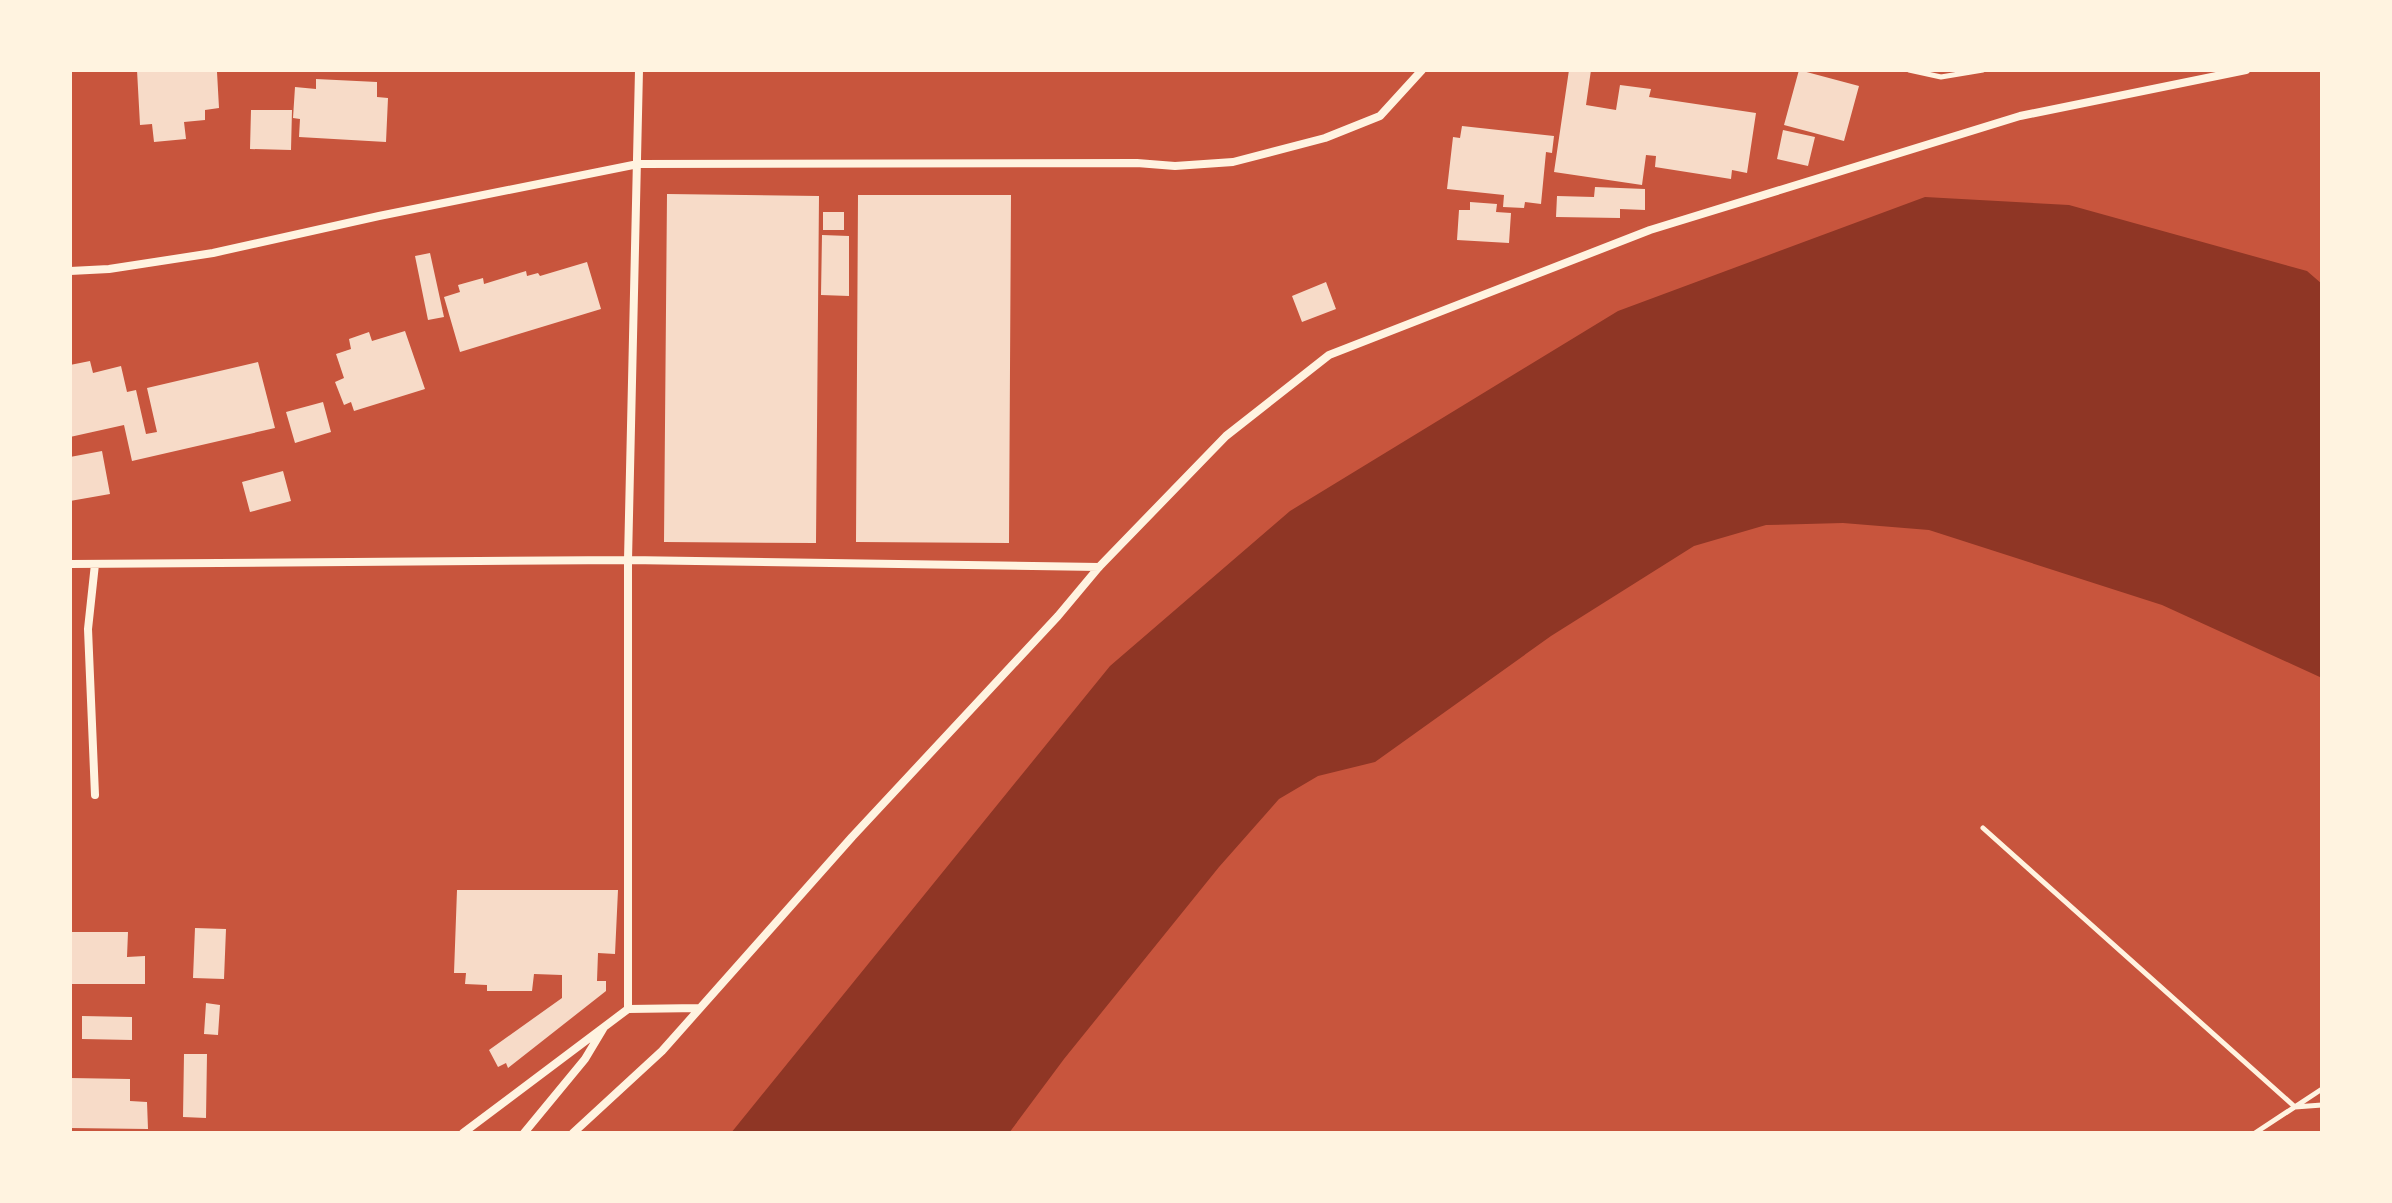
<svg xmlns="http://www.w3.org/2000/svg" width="2392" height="1203" font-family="Karla,sans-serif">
	<rect width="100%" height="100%" fill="#c8553d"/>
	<path fill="#8f3625" d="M1925 197 2069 205 2307 271 2322 284V678L2162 605 1929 530 1843 523 1766 525 1694 546 1551 636 1375 762 1318 776 1279 799 1219 867 1064 1059 1009 1133H731L1110 666 1290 511 1618 311Z"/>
	<path fill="#f7dbc8" d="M137 70 217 72 219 108 205 110V120L184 122 186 139 154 142 152 124 140 125Z
		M1569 70H1591L1586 105 1616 110 1620 85 1651 89 1649 97 1756 113 1747 173 1732 170 1731 179 1655 167 1656 156 1646 155 1642 185 1554 172Z
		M1799 70 1859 86 1844 141 1784 125Z
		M316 79 377 82V97L388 98 386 142 299 137 300 119 293 118 295 87 316 89Z
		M251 110H292L291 150 250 149Z
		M1462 126 1554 136 1552 153 1546 152 1541 204 1525 202 1524 208 1503 207 1504 195 1447 189 1453 137 1460 138Z
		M1783 130 1815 137 1808 166 1777 159Z
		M1595 187 1645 189V210L1620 209V218L1556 217 1557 196 1594 197Z
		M667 194 819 196 816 543 664 542Z
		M858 195H1011L1009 543 856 542Z
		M1470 202 1497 204 1496 212 1511 213 1509 243 1457 240 1459 210H1470Z
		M823 212H844V230H823Z
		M822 235 849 236V296L821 295Z
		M430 253 444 317 428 320 415 256Z
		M587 262 601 309 460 352 444 297 460 292 458 285 483 278 484 284 526 271 527 276 538 273 540 276Z
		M1326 282 1336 309 1302 322 1292 296Z
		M405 331 425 389 354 411 351 402 344 405 335 382 344 378 336 354 351 349 349 339 369 332 372 341Z
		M90 361 93 373 121 366 127 392 136 390 146 434 157 432 147 388 258 362 275 428 132 461 124 425 70 437V365Z
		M323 402 331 432 295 443 286 412Z
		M102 451 110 494 70 501V457Z
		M283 471 291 501 250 512 242 482Z
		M457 890H618L615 954 598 953 597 981H606V991L508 1068 506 1063 498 1067 489 1050 562 998V975L534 974 532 991H487V985L465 984 466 973H454Z
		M195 928 226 929 224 979 193 978Z
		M70 932H128L127 957 145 956V984H70Z
		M206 1003 220 1005 218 1035 204 1034Z
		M82 1016 132 1017V1040L82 1039Z
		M184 1054H207L206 1118 183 1117Z
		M70 1078 130 1079V1101L147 1102 148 1129 70 1128Z"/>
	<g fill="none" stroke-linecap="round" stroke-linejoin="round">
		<path stroke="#fff3e0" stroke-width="5" d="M1909 70 1941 77 1983 70
			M1983 828 2295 1107 2322 1105
			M2255 1133 2322 1089"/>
		<path stroke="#fff3e0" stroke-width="8" d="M70 271 109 269 213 253 379 216 638 164 1137 163 1175 166 1233 162 1325 138 1380 116 1422 70
			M70 564 628 560 1099 567
			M95 795 88 629 95 564
			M628 1009 700 1008
			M463 1133 628 1009V560L639 70
			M524 1133 585 1059 603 1029
			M573 1133 662 1051 852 837 1058 616 1099 567 1226 436 1329 355 1650 230 2020 116 2246 70"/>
	</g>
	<rect width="2392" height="1203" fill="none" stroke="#fff3e0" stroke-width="144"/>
</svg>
